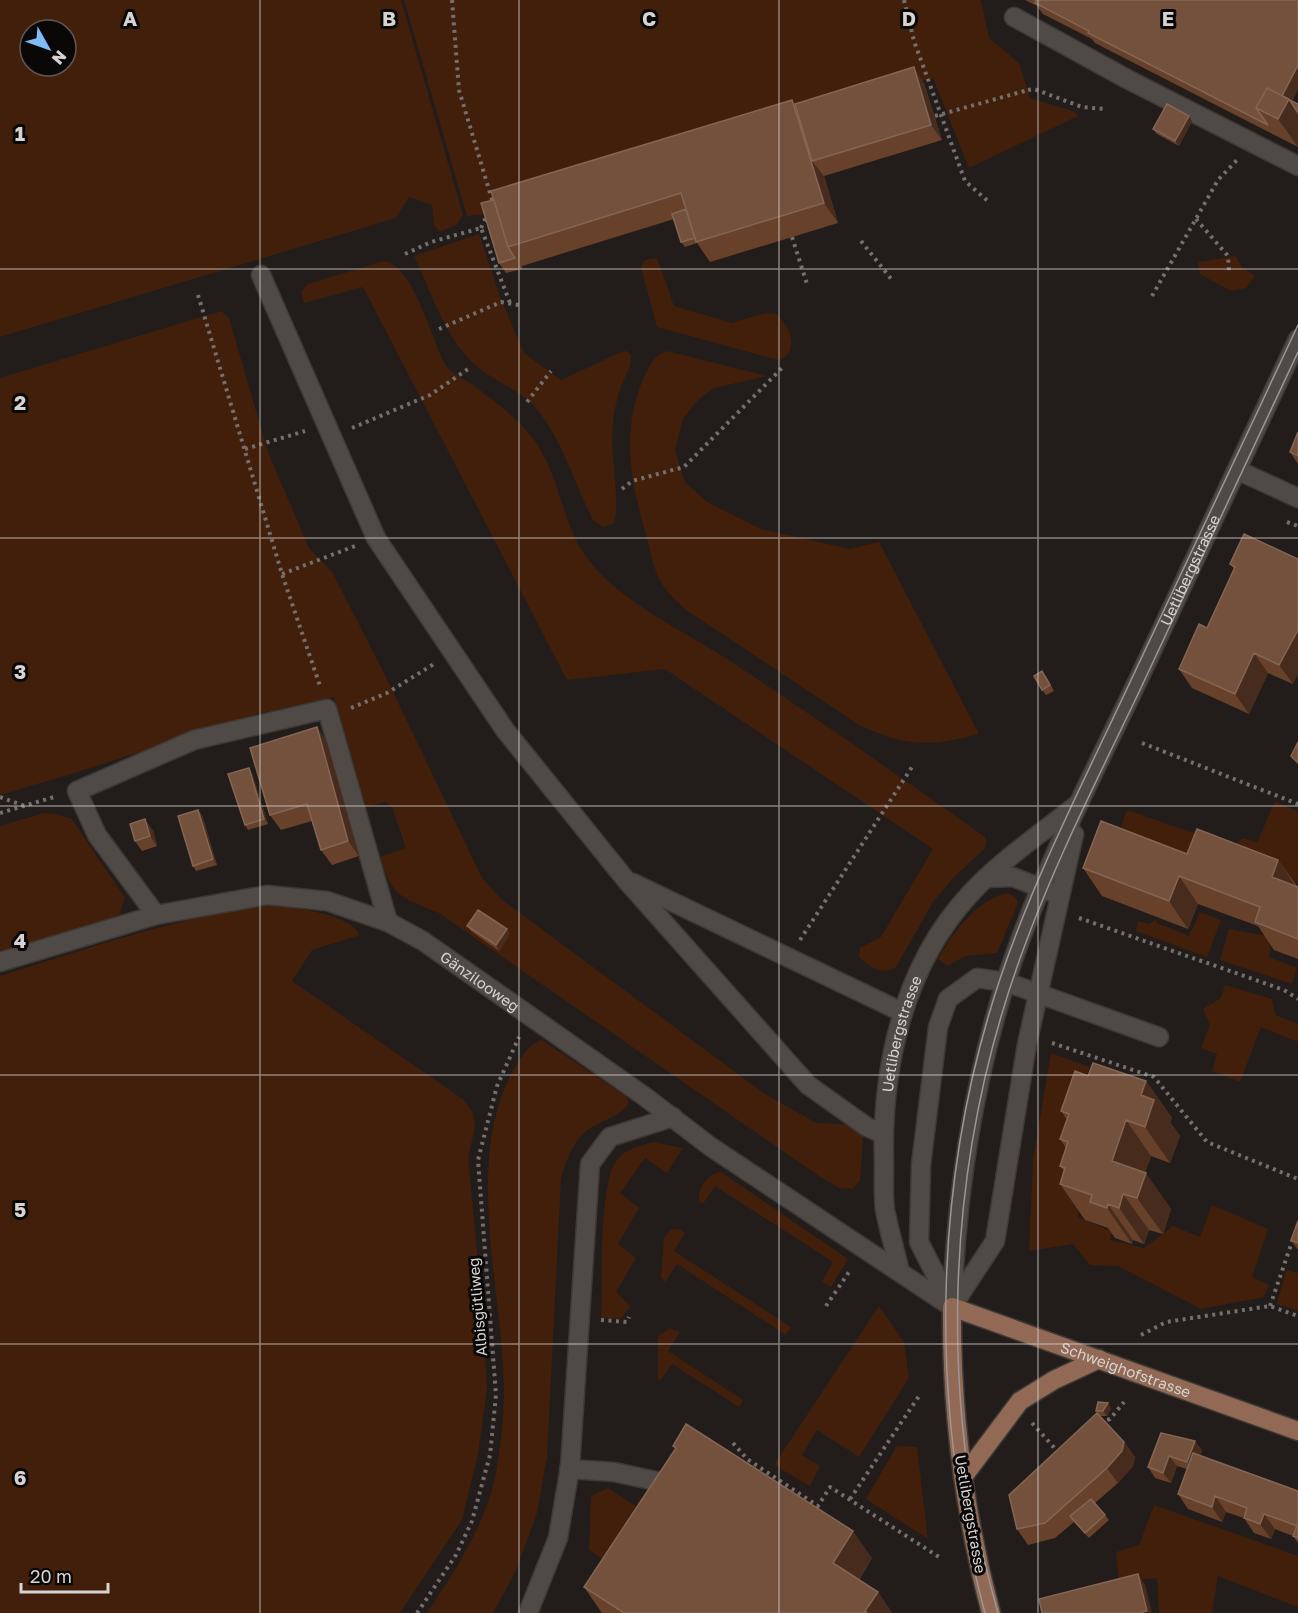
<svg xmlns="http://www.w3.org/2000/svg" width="1298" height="1613" font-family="'Golos Text',sans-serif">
	<rect width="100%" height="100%" fill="#221d1b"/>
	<path fill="#411f0b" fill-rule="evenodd" d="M0 0H401L463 215 456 225 440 232 434 225 432 205 409 197 396 218 0 337ZM30 30H66V66H30Z
		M404 0H981L989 38 1019 63 1030 98 1075 112 1078 116 969 168 933 78 488 214 467 216Z
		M479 234 500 297 524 353 561 380 621 352 627 351 631 356C632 367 625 376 621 386 615 403 612 424 612 441 612 459 621 513 613 524L603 527 593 520C575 485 564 445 540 413 523 390 495 383 474 364 445 337 431 292 414 256Z
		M1236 256 1242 267 1255 276 1246 288 1231 291 1200 274 1198 262Z
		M657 258 674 306 732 323 765 313 776 314C790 325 801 353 778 360L657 327 641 267 645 260Z
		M384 261C415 266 431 341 447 367 452 374 465 380 473 385 492 399 516 417 531 436 561 473 561 526 590 562 625 605 681 629 727 659 814 716 899 776 985 837L987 842 984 849 952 879 933 902 896 967C881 976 871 967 859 957L860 948 881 937 933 849 665 669 567 680 363 287 304 303 301 292 308 284Z
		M221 311 229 318 268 452 309 548 332 572 384 673 482 878 501 899 765 1094 816 1123 864 1125 860 1181 852 1189 839 1188 819 1176 439 913C401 897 393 898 380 857L406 848 393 810 386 802 366 807 334 697 254 715 81 771 0 795V378Z
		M667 351 767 376 714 388 696 402 683 419 675 450 685 482 707 502 761 529 850 549 879 542 979 734C929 747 907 747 859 725L686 610C675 600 665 591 659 578 652 565 650 548 646 534 630 481 621 430 644 377 650 365 654 355 667 351Z
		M1275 801 1298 812V883L1215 852 1198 876 1114 845 1127 810 1231 846 1244 838 1257 843Z
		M44 813 56 814 72 819 125 898 119 915 105 921 0 952V826Z
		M1009 893 1016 898 1018 903 997 953 965 956 948 966 938 959C953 933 977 898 1009 893Z
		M272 905C297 909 347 912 360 935L312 950 292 981 464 1100 473 1113 475 1128 468 1157 481 1294 487 1389 478 1454 462 1520 400 1613H0V976C86 949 183 915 272 905Z
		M1200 912 1221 920 1207 957 1136 931 1138 921 1149 924 1156 919 1157 923 1189 936Z
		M1229 929 1272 937 1269 957 1297 968 1292 984 1220 960Z
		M1225 985 1272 999 1275 1015 1298 1024V1042L1261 1027 1240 1082 1212 1071 1217 1054 1201 1048 1210 1025 1203 1009 1221 998Z
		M542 1040 626 1096 629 1103C620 1118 597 1121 585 1132 571 1144 566 1163 561 1179L547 1457 537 1513 515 1573 493 1613H427C456 1570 489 1519 497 1467 501 1442 504 1414 504 1390 503 1289 461 1155 517 1064 524 1054 529 1043 542 1040Z
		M1051 1053 1089 1067 1069 1136 1082 1190 1078 1217 1111 1231 1110 1240 1144 1248 1173 1226 1200 1237 1212 1205 1268 1229 1252 1277 1269 1285 1264 1297 1201 1309 1118 1266 1090 1265 1073 1244 1029 1251 1033 1160Z
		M653 1142 683 1148 667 1173 645 1158 620 1193 639 1208 618 1244 636 1258 616 1292 630 1306 621 1319 601 1318C603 1281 598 1190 616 1161 624 1149 641 1146 653 1142Z
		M721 1172 848 1259 831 1287 822 1281 833 1262 715 1186 703 1204 699 1201C697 1188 708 1173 721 1172Z
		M679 1229 685 1233 674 1251 791 1327 786 1335 677 1264 665 1282 661 1277 664 1238 670 1230Z
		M1286 1270 1298 1273V1311L1277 1304Z
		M879 1306 904 1342 909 1378 859 1457 817 1430 802 1455 820 1466 810 1486 774 1465Z
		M670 1328 680 1332 668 1351 743 1400 739 1407 672 1364 660 1381 658 1379V1336Z
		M897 1446 917 1447 928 1539 866 1499Z
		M608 1488 657 1520 624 1573 589 1550 591 1496Z
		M1154 1505 1298 1556V1607L1218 1576 1212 1613H1159L1157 1578 1119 1581 1116 1552 1139 1545Z"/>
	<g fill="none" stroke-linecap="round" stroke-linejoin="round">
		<g stroke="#3d3937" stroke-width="21">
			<g id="minor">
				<path d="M1014 17 1127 79 1298 166"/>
				<path d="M261 275 376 538 505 730 626 880 808 1085 867 1127 883 1134"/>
				<path d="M1237 470 1298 498"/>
				<path d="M986 878 1013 877 1051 892"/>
				<path d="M633 883 902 1012"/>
				<path d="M156 915 97 835 77 791 194 740 327 709 388 922"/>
				<path id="s1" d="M0 962 156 915 267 895 327 901 388 922 423 941 644 1096 711 1147 952 1307"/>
				<path id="s2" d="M900 1272C895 1251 889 1230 885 1210 883 1195 884 1179 884 1164 881 1069 903 966 970 894 1001 860 1042 833 1078 804"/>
				<path d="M951 1305 919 1242 921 1165 938 1027 948 999 977 978 1006 982 1159 1037"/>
				<path d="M953 1305 995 1241 1027 1044 1074 834"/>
				<path id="s3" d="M952 1307C956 1197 972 1089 1005 984 1039 877 1093 775 1141 674 1193 563 1245 451 1298 339"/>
				<path d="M569 1469 614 1472 665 1483"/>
				<path d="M528 1613 558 1538 570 1467 590 1164 610 1137 673 1117"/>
			</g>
		</g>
		<g stroke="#3d3937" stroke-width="21">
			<g id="major">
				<path d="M963 1477 1020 1401 1054 1380 1099 1359"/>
				<path id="s4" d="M991 1613C964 1513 951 1410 952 1307L1298 1431"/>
			</g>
		</g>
		<path stroke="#746f6d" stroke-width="4" stroke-dasharray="3 4.5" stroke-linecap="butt" d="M452 0 459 90 493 203
			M904 0 914 41 965 181 990 203
			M1028 90 1034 89 1082 107 1105 109
			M1196 219 1228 256 1229 271
			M481 228 487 215
			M792 237 807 284
			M861 241 892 280
			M405 254 431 242 481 228 510 303
			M198 295 282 574 320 686
			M1152 296 1218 180 1237 160
			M439 329 501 302 519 305
			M527 402 551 371
			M352 428 430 395 468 369
			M245 449 305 431
			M622 489 632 481 684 467 783 367
			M1287 522 1298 526
			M282 574 355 546
			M351 708 387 693 434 664
			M1142 743 1298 804
			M0 797 25 806
			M0 813 54 797
			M1079 918 1284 990 1298 999
			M800 940 912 767
			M1052 1043 1154 1077 1207 1142 1298 1179
			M826 1306 851 1269
			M1270 1306 1293 1239
			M601 1320 627 1322 629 1317
			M1141 1335 1166 1322 1270 1306 1298 1316
			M1100 1422 1110 1419 1124 1402
			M1032 1423 1059 1453
			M733 1443 747 1459 818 1506 830 1487 939 1557
			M850 1499 919 1396
			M417 1613 456 1555 472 1521 490 1455 496 1395 478 1160 497 1086 519 1037"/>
		<use href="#minor" stroke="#504a47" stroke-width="18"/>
		<use href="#major" stroke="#916954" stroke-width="18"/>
		<path stroke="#9b9796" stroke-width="1.5" d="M985 1613C929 1406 932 1183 1000 979 1035 875 1086 777 1132 678 1187 561 1243 443 1298 325
			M998 1613C938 1403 945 1173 1017 967 1050 872 1096 782 1139 692 1192 578 1245 465 1298 352"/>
		<path stroke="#746f6d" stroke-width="4" stroke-dasharray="3 4.5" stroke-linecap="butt" d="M935 116 1028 90"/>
	</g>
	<path fill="#68412b" d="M1025 0H1298V89L1292 101 1298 147 1095 43 1092 39 1043 14 1037 6Z
		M924 83 942 140 824 176 838 223 710 262 697 243 685 247 681 242 674 219 522 266V269L506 273 499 263 494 200 792 100 795 104Z
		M1192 121 1179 146 1157 134 1153 129Z
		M1298 432V464L1290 452Z
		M1244 534 1293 684 1268 673 1249 714 1192 688 1179 669 1207 628 1234 569 1230 564Z
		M1046 676 1054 691 1046 695 1042 690Z
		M327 742 359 856 332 865 321 850 312 821 281 830 270 815Z
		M252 773 268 824 248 830 245 825Z
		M198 810 202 815 217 865 196 871 193 866Z
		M153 830 157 846 142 851 135 841Z
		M1187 854 1278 860 1298 887V959L1274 950 1258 926 1198 904 1188 929 1102 896 1083 868Z
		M467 926 507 929 510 934 499 951 471 931Z
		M1088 1076 1146 1081 1172 1118 1170 1122 1180 1136 1170 1163 1151 1156 1145 1173 1171 1209 1163 1234 1149 1230 1144 1244 1133 1240 1132 1244 1115 1238 1108 1228 1085 1220 1060 1184 1064 1171 1060 1166 1066 1148 1060 1139 1067 1120 1061 1111Z
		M1298 1221V1250L1291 1240Z
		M1111 1408 1107 1416H1100L1096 1411Z
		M1195 1441 1202 1451 1200 1455 1298 1491V1543L1293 1536 1275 1529 1271 1539 1254 1533 1244 1518 1226 1512 1222 1522 1188 1509 1178 1494 1187 1469 1177 1466 1171 1483 1155 1478 1148 1467Z
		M1124 1442 1135 1457 1133 1466 1118 1483 1095 1503 1109 1520 1089 1538 1074 1522 1055 1538 1028 1545 1017 1529Z
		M673 1446 872 1558 859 1580 878 1592 892 1613H602L584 1587 675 1449Z"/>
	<path fill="#472c1d" d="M1298 65V89L1291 102 1298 113V147L1278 119 1282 96Z
		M914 67 924 83 942 140 931 125Z
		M792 100 806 119 812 161 824 176 838 223 824 203Z
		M1189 116 1192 121 1179 146 1175 141Z
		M1298 630V675L1293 684 1279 665Z
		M1254 653 1268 673 1249 714 1235 694Z
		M317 727 327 742 359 856 348 841Z
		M249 768 252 773 268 824 264 819Z
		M198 810 202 815 217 865 213 859Z
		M145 819 153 830 157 846 150 836Z
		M1278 860 1297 888 1272 877Z
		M1179 876 1198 904 1188 929 1169 901Z
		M507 929 510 934 499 951 496 945Z
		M1146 1081 1172 1118 1170 1122 1180 1136 1170 1163 1145 1127 1141 1095Z
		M1126 1120 1151 1156 1137 1197 1112 1161Z
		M1146 1173 1171 1209 1163 1234 1137 1198Z
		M1123 1194 1149 1230 1144 1244 1119 1208Z
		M1108 1204 1133 1240 1132 1244 1107 1208Z
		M1108 1403 1111 1408 1107 1416 1103 1411Z
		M1195 1441 1202 1451 1194 1472 1187 1462Z
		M1124 1442 1135 1457 1133 1466 1118 1483 1107 1468Z
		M1169 1456 1177 1466 1171 1483 1163 1473Z
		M1215 1496 1226 1512 1222 1522 1212 1507Z
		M1264 1514 1275 1529 1271 1539 1260 1524Z
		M853 1531 872 1558 852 1590 833 1563Z
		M1138 1574 1145 1585 1152 1613H1148L1147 1611Z
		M878 1592 892 1613H866L865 1611Z"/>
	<path fill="#74513d" stroke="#846554" stroke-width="1.5" d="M1036 0H1298V65L1282 96 1298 104V113L1289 99 1267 88 1256 108 1268 125 1088 33 1089 31 1035 3Z
		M914 67 931 125 812 161 795 104Z
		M1267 88 1289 99 1278 119 1256 108Z
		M792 100 824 203 696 242 681 193 508 247 491 191Z
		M1167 104 1189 116 1175 141 1153 129Z
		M494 200 508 247 515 258 499 263 481 203Z
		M686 209 695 238 681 242 672 214Z
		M1298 432V456L1290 452Z
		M1244 534 1298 559V630L1279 665 1254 653 1235 694 1179 669 1199 624 1207 628 1235 567 1230 564Z
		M1042 671 1050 685 1042 690 1034 676Z
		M317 727 348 841 321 850 307 804 270 815 250 748Z
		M1298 742V763L1291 756Z
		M249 768 264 819 245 825 228 774Z
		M198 810 213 859 193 866 178 816Z
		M145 819 150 836 135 841 130 824Z
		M1101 821 1187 854 1197 829 1278 860 1272 877 1298 887V939L1255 922 1260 907 1179 876 1169 901 1083 868Z
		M478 910 507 929 496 945 467 926Z
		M1093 1063 1146 1081 1141 1095 1154 1100 1145 1127 1126 1120 1112 1161 1146 1173 1137 1198 1123 1194 1119 1208 1108 1204 1107 1208 1090 1202 1092 1195 1060 1184 1065 1168 1060 1166 1068 1142 1060 1139 1069 1114 1061 1111 1075 1071 1088 1076Z
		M1298 1221V1243L1291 1240Z
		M1098 1402 1108 1403 1103 1411H1096Z
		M1097 1413 1124 1442 1122 1451 1107 1468 1045 1523 1017 1529 1009 1495Z
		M686 1424 853 1531 833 1563 878 1592 865 1611 867 1613H624L584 1587 676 1448 673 1446Z
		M1161 1433 1195 1441 1187 1462 1169 1456 1163 1473 1148 1467Z
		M1193 1453 1298 1491V1538L1293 1536 1297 1526 1281 1520 1264 1514 1260 1524 1244 1518 1247 1508 1215 1496 1212 1507 1178 1494Z
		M1091 1499 1105 1515 1085 1533 1070 1516Z
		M1138 1574 1147 1611 1140 1613H1042L1039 1599Z"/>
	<path fill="none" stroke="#d7d3d2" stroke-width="1.5" stroke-opacity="0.55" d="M260 0V1613M519 0V1613M779 0V1613M1038 0V1613M0 269H1298M0 538H1298M0 806H1298M0 1075H1298M0 1344H1298"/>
	<g text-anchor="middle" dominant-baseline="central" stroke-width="6" stroke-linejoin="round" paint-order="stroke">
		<g font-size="15" fill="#d7d3d2" stroke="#0a0807">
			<text stroke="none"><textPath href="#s3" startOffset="782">Uetlibergstrasse</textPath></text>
			<text stroke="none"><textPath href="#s1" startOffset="510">Gänzilooweg</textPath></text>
			<text stroke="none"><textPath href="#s2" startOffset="242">Uetlibergstrasse</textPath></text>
			<text transform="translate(477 1307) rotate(-95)">Albisgütliweg</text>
			<text stroke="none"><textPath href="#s4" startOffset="494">Schweighofstrasse</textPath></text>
			<text transform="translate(971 1514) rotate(80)">Uetlibergstrasse</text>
		</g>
	</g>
	<g font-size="20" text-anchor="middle" font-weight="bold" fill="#d7d3d2" stroke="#0a0807" stroke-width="6" stroke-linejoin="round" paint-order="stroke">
		<text x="130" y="26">A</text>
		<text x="389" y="26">B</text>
		<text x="649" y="26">C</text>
		<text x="909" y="26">D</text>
		<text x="1168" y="26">E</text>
		<text x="20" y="141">1</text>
		<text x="20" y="410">2</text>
		<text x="20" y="679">3</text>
		<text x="20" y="948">4</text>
		<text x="20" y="1217">5</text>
		<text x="20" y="1485">6</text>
	</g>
	<g transform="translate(48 48) rotate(130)"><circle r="28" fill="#0a0807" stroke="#5c5958" stroke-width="1.5"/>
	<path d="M0-4.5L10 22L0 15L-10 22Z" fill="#81bcfa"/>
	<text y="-9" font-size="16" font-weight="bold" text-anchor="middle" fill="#d7d3d2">N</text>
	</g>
	<path d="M21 1583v9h87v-9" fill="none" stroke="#d7d3d2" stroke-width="3"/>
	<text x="30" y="1583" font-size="18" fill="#d7d3d2" stroke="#0a0807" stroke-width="4.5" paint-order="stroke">20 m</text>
</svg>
